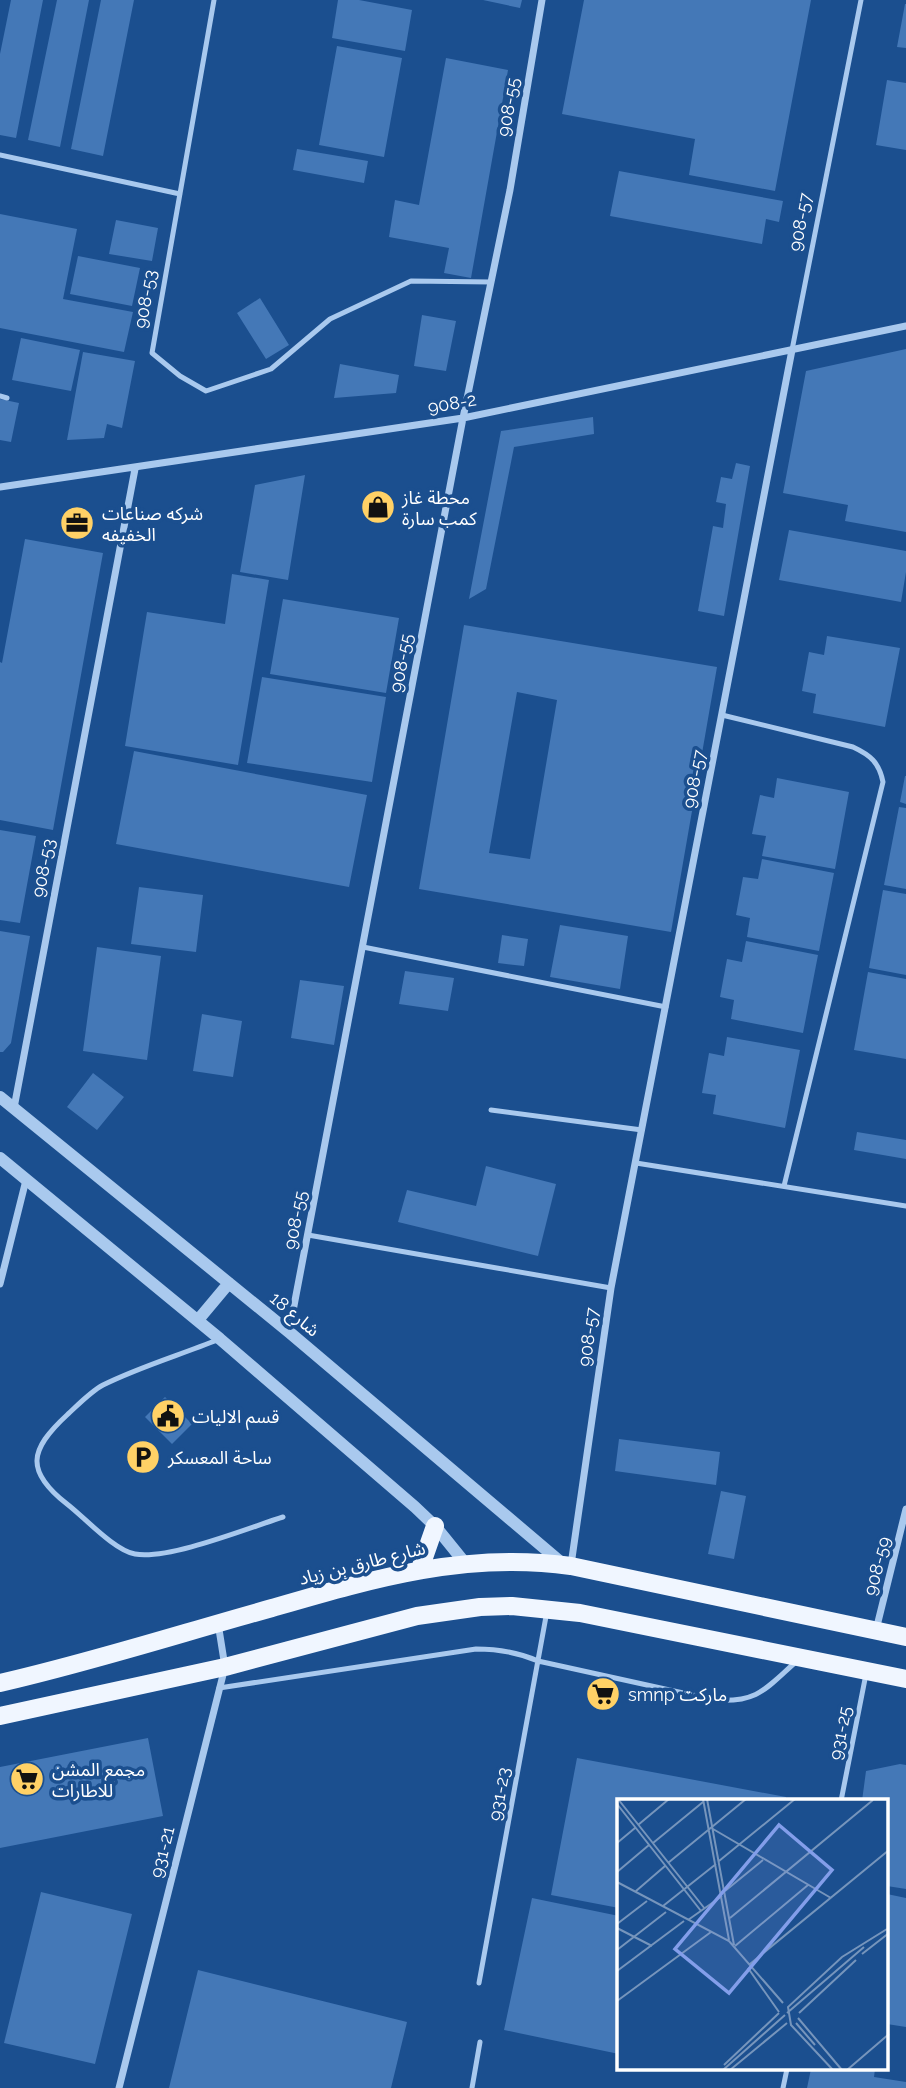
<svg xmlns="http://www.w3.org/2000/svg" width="906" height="2088" font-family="Raleway,'Noto Sans Arabic',sans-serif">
	<rect width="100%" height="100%" fill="#1b4f8f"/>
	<path fill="#4478b7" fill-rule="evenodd" d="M11 0H43L16 138 0 135V54Z
		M57 0H89L60 147 28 140Z
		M101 0H134L103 156 71 149Z
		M338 0H359L412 10 405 51 332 38Z
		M483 0H522L520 8Z
		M584 0H811L775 191 689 175 695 139 562 114Z
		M905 4H906V48L897 47Z
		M337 46 402 58 384 157 319 145Z
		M446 58 508 70 471 278 444 273 449 248 389 237 395 200 419 205Z
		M887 80 906 83V150L876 145Z
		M297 149 368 161 364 183 293 170Z
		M619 171 783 201 779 222 766 219 762 244 610 216Z
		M0 214 77 229 63 299 133 312 124 352 0 328Z
		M116 220 158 228 152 261 109 254Z
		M78 256 140 268 132 306 70 294Z
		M260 298 289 345 266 359 237 313Z
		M422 315 456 321 446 371 414 366Z
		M21 338 80 350 71 391 12 380Z
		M906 349V532L845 521 848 505 783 493 806 371Z
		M83 352 135 361 122 428 107 424 104 438 67 440Z
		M340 364 399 375 396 393 334 398Z
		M0 399 19 403 11 442 0 440Z
		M593 417 594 434 514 447 486 589 469 599 501 431Z
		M736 463 750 466 724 616 698 611 713 526 723 528 726 504 716 502 721 477 732 479Z
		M305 475 288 580 240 572 255 485Z
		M789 530 906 551V572L901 602 779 580Z
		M25 539 103 553 53 830 0 820V662L2 663Z
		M232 574 269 580 238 765 125 746 147 612 225 624Z
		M283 599 399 618 386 693 270 674Z
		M464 625 717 667 671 932 419 889ZM517 692 557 700 530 859 489 853Z
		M827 636 900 648 885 727 813 713 816 694 802 691 809 652 824 655Z
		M262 677 386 697 372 782 247 763Z
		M134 751 367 795 349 887 116 844Z
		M905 776H906V804L900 802Z
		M777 778 849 792 835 869 762 856 766 836 752 834 760 795 774 798Z
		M899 807 906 808V889L884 885Z
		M0 830 36 836 20 923 0 920Z
		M762 859 834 873 819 951 747 937 750 918 736 915 743 877 758 879Z
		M139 887 203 895 196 952 131 944Z
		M883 890 906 894V975L869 968Z
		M560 925 628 936 620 989 550 977Z
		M0 931 30 936 11 1043 3 1052H0Z
		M502 935 528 939 524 966 498 963Z
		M746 941 818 955 803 1033 731 1019 734 1000 720 997 727 959 742 962Z
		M97 947 161 956 147 1060 83 1051Z
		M405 971 454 978 448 1011 399 1004Z
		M868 972 906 979V1059L854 1050Z
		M300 980 344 986 334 1045 291 1038Z
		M202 1014 242 1021 233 1077 193 1071Z
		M727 1037 800 1050 785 1128 713 1114 716 1095 702 1093 709 1053 724 1056Z
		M93 1073 124 1097 97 1130 67 1107Z
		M857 1132 906 1140V1159L854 1150Z
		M486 1166 556 1184 538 1256 398 1222 407 1190 476 1206Z
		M165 1397 192 1424 172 1444 145 1417Z
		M619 1439 720 1452 716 1485 615 1471Z
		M721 1491 746 1496 734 1559 708 1554Z
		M148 1738 163 1816 0 1848V1767Z
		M577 1758 786 1797V1801H619V1908L551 1895Z
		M900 1764 906 1765V1889L887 1886V1801H862L866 1771Z
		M41 1892 132 1914 95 2064 4 2043Z
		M887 1894 906 1898V2027L887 2024Z
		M532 1898 619 1916V2054L504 2030Z
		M198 1970 407 2022 391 2088H169Z
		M811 2069H875L874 2077 906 2082V2088H807Z"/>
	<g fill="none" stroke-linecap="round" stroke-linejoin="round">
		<path stroke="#a9c9ee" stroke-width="5" d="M214 0 152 353 180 376 206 391 271 369 330 319 411 281 491 282
			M0 155 180 194
			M792 350 861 0
			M0 396 7 398
			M722 715 853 747C870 755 879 762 883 782L784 1186
			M363 947 666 1007
			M491 1110 642 1130
			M636 1163 906 1206
			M308 1235 611 1288
			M217 1340C180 1355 139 1367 103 1385 90 1392 78 1405 67 1415 29 1450 25 1471 67 1504 84 1517 115 1551 135 1554 169 1560 248 1528 283 1517
			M219 1688 476 1649C499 1649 517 1652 538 1661L715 1700C759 1703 767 1687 798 1660
			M841 1801 866 1674
			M479 1983 547 1611
			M472 2088 480 2042
			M783 2088 787 2069"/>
		<path stroke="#a9c9ee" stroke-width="7" d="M0 487 463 418 906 326
			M14 1108 135 469
			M0 1284 26 1180
			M289 1332 463 418 510 190 542 0
			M571 1565 611 1288 792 350
			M876 1630 906 1509
			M119 2088 225 1667 218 1623"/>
		<path stroke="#a9c9ee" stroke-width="12" d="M0 1097 289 1332 563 1564
			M0 1158 220 1339 415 1507 435 1526 465 1563
			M198 1320 229 1283"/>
		<path stroke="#f0f6ff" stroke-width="18" d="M420 1569 435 1526
			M0 1683C92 1662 182 1633 272 1608 372 1579 466 1551 571 1566L906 1637
			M0 1716 225 1667 417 1616 480 1607 512 1606 580 1613 906 1679"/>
	</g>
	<defs>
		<g id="shop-disc" transform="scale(1.75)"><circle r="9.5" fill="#ffd166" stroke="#1b4f8f"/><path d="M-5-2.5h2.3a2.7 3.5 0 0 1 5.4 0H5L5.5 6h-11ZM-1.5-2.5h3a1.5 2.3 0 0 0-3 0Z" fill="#111"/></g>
		<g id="office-disc" transform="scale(1.75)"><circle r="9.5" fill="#ffd166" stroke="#1b4f8f"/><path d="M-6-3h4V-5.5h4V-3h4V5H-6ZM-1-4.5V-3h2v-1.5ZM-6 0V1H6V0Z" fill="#111"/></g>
		<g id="civic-disc" transform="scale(1.75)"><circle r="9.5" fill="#ffd166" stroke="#1b4f8f"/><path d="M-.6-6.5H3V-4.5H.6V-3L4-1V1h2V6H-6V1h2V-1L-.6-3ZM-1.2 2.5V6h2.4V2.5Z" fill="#111"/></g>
		<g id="parking-disc" transform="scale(1.75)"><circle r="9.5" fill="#ffd166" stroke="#1b4f8f"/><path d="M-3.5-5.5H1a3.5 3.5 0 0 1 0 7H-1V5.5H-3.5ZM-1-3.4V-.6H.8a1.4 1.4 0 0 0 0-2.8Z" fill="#111"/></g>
		<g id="supermarket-disc" transform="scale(1.75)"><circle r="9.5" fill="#ffd166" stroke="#1b4f8f"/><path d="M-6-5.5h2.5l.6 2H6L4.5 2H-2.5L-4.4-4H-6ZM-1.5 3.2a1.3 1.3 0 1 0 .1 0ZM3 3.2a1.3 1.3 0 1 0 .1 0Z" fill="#111"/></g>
	</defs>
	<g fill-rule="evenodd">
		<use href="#shop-disc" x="378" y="507"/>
		<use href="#office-disc" x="77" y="523"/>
		<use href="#civic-disc" x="168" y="1416"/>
		<use href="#parking-disc" x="143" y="1457"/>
		<use href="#supermarket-disc" x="603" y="1694"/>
		<use href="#supermarket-disc" x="27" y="1779"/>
	</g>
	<g text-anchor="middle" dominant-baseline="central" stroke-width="7" stroke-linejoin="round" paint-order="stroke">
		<g font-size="18" fill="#fff" stroke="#1b4f8f">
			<text transform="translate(508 107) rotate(-80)">908-55</text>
			<text transform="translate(800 222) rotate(-79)">908-57</text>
			<text transform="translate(145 299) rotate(-80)">908-53</text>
			<text transform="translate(452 403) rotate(-10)">908-2</text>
			<text transform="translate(401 663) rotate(-79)">908-55</text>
			<text transform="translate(694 779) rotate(-79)">908-57</text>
			<text transform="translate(43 868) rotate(-79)">908-53</text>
			<text transform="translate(295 1220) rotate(-79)">908-55</text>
			<text transform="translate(295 1314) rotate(40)">شارع 18</text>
			<text transform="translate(588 1337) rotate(-82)">908-57</text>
			<text transform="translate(362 1563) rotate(-14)">شارع طارق بن زياد</text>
			<text transform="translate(877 1566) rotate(-75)">908-59</text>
			<text transform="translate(840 1733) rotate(-79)">931-25</text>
			<text transform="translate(499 1794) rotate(-80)">931-23</text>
			<text transform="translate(162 1852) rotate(-76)">931-21</text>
		</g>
		<g font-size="18" fill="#fff" stroke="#1b4f8f" text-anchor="start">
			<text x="402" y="497">محطة غاز<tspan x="402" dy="21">كمب سارة</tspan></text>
			<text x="102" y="513">شركه صناعات<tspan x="102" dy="21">الخفيفه</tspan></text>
			<text x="192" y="1416">قسم الاليات</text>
			<text x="168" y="1457">ساحة المعسكر</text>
			<text x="628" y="1694">smnp ماركت</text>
			<text x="52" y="1769">مجمع المشن<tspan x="52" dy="21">للاطارات</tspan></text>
		</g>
	</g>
	<g transform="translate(617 1799)">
		<rect width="271" height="271" fill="#1b4f8f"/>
		<path fill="none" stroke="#7695bc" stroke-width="2" d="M1 0 88 110M86 0 112 141M90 0 117 146M0 5 84 112M21 26 52 0M96 30 214 99M0 44 18 29M36 44 86 3M102 62 178 0M51 64 129 0M0 73 32 46M0 83 112 142 166 204M19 92 48 67M108 92 146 61M46 107 99 65M113 119 256 1M71 121 105 97M0 125 30 102M0 129 35 147M118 147 191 86M0 151 49 113M245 155 272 134M133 165 272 51M131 169 162 213M0 172 67 122M0 202 94 133M170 214 247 148M182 214 239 161M181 219 225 271M179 224 198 246M107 266 162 214M106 271 168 216M113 271 170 224M216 271 174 226 171 208 225 158 270 130M230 271 272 235"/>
		<path fill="#839eea" fill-opacity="0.15" stroke="#839eea" stroke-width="3.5" d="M162 26 215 71 112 194 58 150Z"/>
		<rect width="271" height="271" fill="none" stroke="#fff" stroke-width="3.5"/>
	</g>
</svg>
